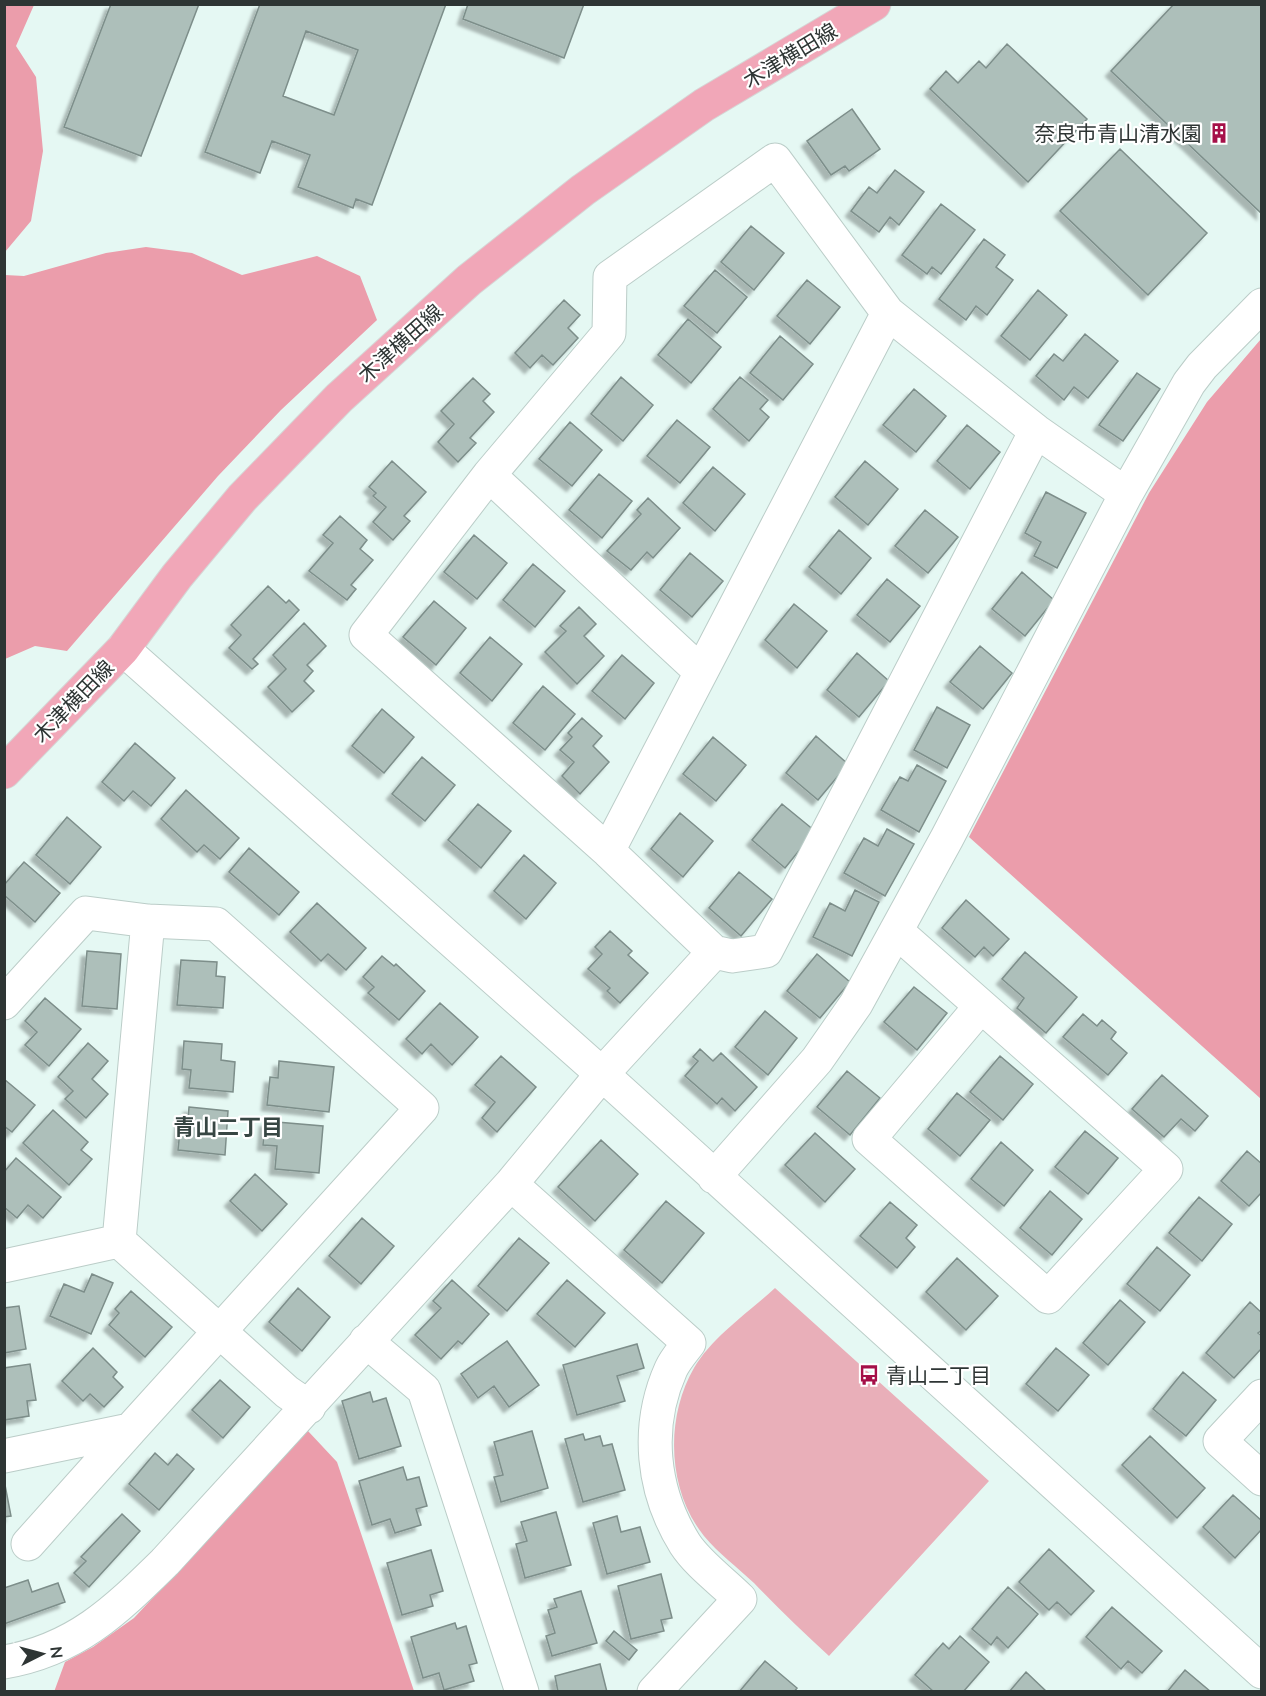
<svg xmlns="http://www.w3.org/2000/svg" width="1266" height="1696" font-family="Mulish,'Noto Sans JP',sans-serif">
	<defs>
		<filter id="shadow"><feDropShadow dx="-5.5" dy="5.5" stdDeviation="1.5" flood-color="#0004"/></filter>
	</defs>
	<rect width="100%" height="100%" fill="#e5f8f3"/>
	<path fill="#e9afb9" d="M775 1288 989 1481 829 1656C803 1632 778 1608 754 1583 737 1567 719 1554 704 1536 667 1490 665 1418 694 1368 712 1337 749 1312 775 1288Z"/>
	<path fill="#eb9dab" d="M5 4 34 5 16 46 36 77 43 151 31 221 5 252Z
		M146 247 192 253 242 275 317 256 360 276 377 320 281 410 218 476 67 651 35 646 5 659V275L24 276 106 253Z
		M1261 339V1099L969 837 1149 493 1207 402Z
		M308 1431 337 1462 414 1691 54 1692 65 1662 93 1647 134 1618Z"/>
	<path fill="#adbfba" stroke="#7d8e8a" stroke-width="1.5" fill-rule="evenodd" filter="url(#shadow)" d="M111 4H199L141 156 64 127Z
		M260 4H446L372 205 356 199 353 208 298 187 310 155 272 141 260 173 205 152ZM306 31 358 50 334 115 283 96Z
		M468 4H584L564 58 463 19Z
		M1174 4H1262V214L1111 71Z
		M1007 44 1087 119 1028 182 930 89 946 71 958 83 979 61 986 68Z
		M852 109 880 149 849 171 845 166 831 175 807 141Z
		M1120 149 1207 233 1148 295 1060 211Z
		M895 170 924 192 899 225 890 217 879 232 851 211 869 187 877 193Z
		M941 204 975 230 941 274 932 267 927 274 902 255Z
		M751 226 784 253 754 290 721 262Z
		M984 239 1005 255 996 267 1013 280 987 315 976 306 966 320 939 299Z
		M715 270 747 297 717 333 684 306Z
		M807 280 840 307 810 344 777 316Z
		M1038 290 1067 315 1030 360 1001 336Z
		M564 300 580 315 568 328 578 338 553 365 542 355 530 368 515 353Z
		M688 319 721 347 691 383 658 355Z
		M1085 334 1118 361 1088 398 1074 387 1064 400 1036 376 1054 354 1063 361Z
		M780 336 813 364 783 400 750 373Z
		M1137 373 1160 389 1123 441 1099 425Z
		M621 377 653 405 623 441 591 414Z
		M740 377 768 400 760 409 769 417 749 441 713 409Z
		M473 378 490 394 483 401 494 412 470 438 476 443 458 462 438 442 454 424 441 411Z
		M914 389 946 416 916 452 883 425Z
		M677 420 710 447 680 483 647 456Z
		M570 422 602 450 572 486 539 459Z
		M967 425 1000 452 970 489 937 461Z
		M392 461 426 492 404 516 410 521 393 540 373 522 386 507 373 496 376 493 369 487Z
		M865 461 898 489 868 525 835 497Z
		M713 467 745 494 715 531 683 503Z
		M599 474 632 501 602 538 569 510Z
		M1046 492 1086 513 1057 568 1034 556 1041 542 1025 533Z
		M648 498 680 528 653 558 647 552 631 570 607 551 641 514 637 510Z
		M925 510 958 537 928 573 895 546Z
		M340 516 367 540 360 549 373 560 351 585 356 589 347 600 309 571 333 543 323 535Z
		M839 530 871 558 841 594 809 567Z
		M474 535 507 563 477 599 444 572Z
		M690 553 723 581 692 617 660 590Z
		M533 564 565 591 535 627 503 600Z
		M1022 572 1054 600 1025 636 992 609Z
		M887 579 920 606 890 642 857 615Z
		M268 586 286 603 289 600 299 610 253 659 258 664 252 669 229 648 241 635 231 625Z
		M434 601 466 628 436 665 403 637Z
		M794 604 827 631 797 668 765 640Z
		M579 607 596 624 584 636 604 656 577 684 545 652 566 631 560 626Z
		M304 623 326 646 307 665 313 671 304 681 314 691 292 712 268 687 286 669 273 655Z
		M490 637 522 664 492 701 460 673Z
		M980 646 1012 673 983 709 950 682Z
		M857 653 889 681 859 717 827 690Z
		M622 655 654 683 625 719 592 691Z
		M543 686 575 714 545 750 513 723Z
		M937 707 970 725 947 768 914 750Z
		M382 709 414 737 384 773 352 746Z
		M582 718 602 736 593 746 609 762 580 794 562 776 574 762 560 750 572 737 568 733Z
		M816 736 848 764 818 800 786 773Z
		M713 737 746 765 716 801 683 774Z
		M135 743 175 778 151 806 133 791 124 801 102 782Z
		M422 757 455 785 425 821 392 794Z
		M917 765 946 781 919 832 881 810 900 777 908 781Z
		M186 790 239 838 220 859 204 845 197 852 161 819Z
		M478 804 511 831 481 868 448 840Z
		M782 804 815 831 785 868 752 840Z
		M680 813 713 841 683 877 651 849Z
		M67 817 101 847 70 884 36 855Z
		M887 829 914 844 885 896 844 873 864 838 878 846Z
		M249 848 299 892 279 915 229 872Z
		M524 855 556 883 526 919 494 891Z
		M24 862 60 893 35 922 4 895V885Z
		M739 872 772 899 741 936 709 908Z
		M855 890 879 902 852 956 813 937 830 903 845 911Z
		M966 900 1009 939 993 956 984 947 975 957 942 928Z
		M317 903 366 948 346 970 328 954 321 961 290 932Z
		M610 931 632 951 628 955 648 973 620 1003 607 991 610 988 588 969 602 954 595 947Z
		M87 951 121 954 117 1009 82 1006Z
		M1025 952 1077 997 1046 1033 1017 1008 1024 998 1002 979Z
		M817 954 850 982 820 1018 787 991Z
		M382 956 394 966 396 964 425 991 399 1020 368 993 374 987 363 977Z
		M181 960 217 962 216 976 225 977 223 1008 177 1005Z
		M914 987 947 1013 917 1050 884 1022Z
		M45 998 81 1029 49 1066 25 1045 37 1032 25 1021Z
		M440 1003 478 1037 452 1065 431 1044 422 1054 406 1039Z
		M765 1011 797 1038 768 1075 735 1047Z
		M1083 1014 1097 1026 1102 1020 1116 1032 1111 1039 1127 1053 1108 1075 1063 1037Z
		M184 1041 222 1044 221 1060 235 1062 233 1092 189 1088 191 1070 182 1069Z
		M88 1043 108 1061 92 1079 108 1094 86 1118 65 1099 73 1091 58 1077Z
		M700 1049 713 1061 721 1053 757 1087 735 1111 722 1098 717 1104 685 1076 698 1061 693 1057Z
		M501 1056 536 1087 497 1132 482 1118 495 1102 475 1085Z
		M1000 1056 1033 1084 1003 1120 970 1092Z
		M279 1061 334 1067 329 1112 267 1105 270 1077 278 1078Z
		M847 1071 880 1098 850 1135 817 1107Z
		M1162 1075 1208 1116 1195 1131 1181 1119 1164 1137 1132 1109Z
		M4 1079 35 1105 12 1132 4 1126Z
		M957 1093 990 1120 960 1156 928 1129Z
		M189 1107 228 1111 225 1155 178 1150 181 1120H188Z
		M53 1110 88 1142 81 1150 92 1159 69 1185 23 1143Z
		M265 1121 323 1126 319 1173 275 1169 277 1146 263 1145Z
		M1085 1131 1118 1158 1088 1194 1055 1167Z
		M815 1133 855 1169 825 1202 785 1165Z
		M601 1140 638 1174 595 1221 558 1187Z
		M1001 1142 1033 1170 1004 1206 971 1179Z
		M1247 1151 1262 1164V1192L1249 1206 1221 1181Z
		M16 1158 61 1197 43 1218 28 1205 17 1218 4 1207V1172Z
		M255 1174 287 1204 262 1231 230 1201Z
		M1050 1191 1082 1219 1052 1255 1020 1228Z
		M1199 1197 1232 1224 1202 1261 1169 1233Z
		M666 1201 704 1233 662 1283 624 1250Z
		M890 1202 917 1225 906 1238 915 1247 897 1268 860 1236Z
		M362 1218 394 1246 361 1284 329 1256Z
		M519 1238 549 1263 507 1311 478 1286Z
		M1157 1247 1190 1275 1160 1311 1127 1284Z
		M957 1258 998 1296 966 1330 926 1292Z
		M92 1274 113 1283 91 1334 50 1316 64 1284 84 1292Z
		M452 1280 489 1314 462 1344 458 1341 441 1359 415 1335 441 1308 433 1301Z
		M567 1280 605 1313 575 1347 537 1314Z
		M298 1288 330 1317 302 1351 269 1322Z
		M131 1291 172 1327 145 1357 109 1325 119 1313 115 1309Z
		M1120 1300 1145 1322 1108 1365 1083 1343Z
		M1250 1302 1262 1313V1330L1258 1333 1262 1336V1348L1234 1378 1206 1353Z
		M19 1306 26 1349 4 1353V1308Z
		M507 1341 539 1385 509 1407 494 1386 478 1398 461 1374Z
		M637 1344 644 1368 617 1376 625 1401 577 1415 563 1365Z
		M93 1348 117 1372 113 1377 123 1387 104 1407 90 1394 83 1401 62 1381Z
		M1056 1348 1089 1375 1058 1411 1026 1384Z
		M30 1364 36 1400 27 1401 29 1416 4 1420V1368Z
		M1183 1372 1216 1400 1186 1436 1153 1409Z
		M220 1380 250 1407 223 1438 192 1410Z
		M370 1392 373 1402 386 1398 401 1446 359 1459 342 1401Z
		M532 1431 548 1488 501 1502 494 1477 503 1475 494 1442Z
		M583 1434 585 1440 600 1436 603 1446 612 1444 625 1490 583 1502 565 1439Z
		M1150 1436 1205 1488 1177 1518 1122 1465Z
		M155 1453 168 1465 177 1454 194 1469 159 1510 129 1484Z
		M403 1467 407 1480 419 1477 427 1506 416 1509 421 1525 395 1533 390 1519 372 1525 359 1481Z
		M5 1485 11 1516 4 1517V1486Z
		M1233 1495 1262 1521V1529L1235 1558 1203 1527Z
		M556 1512 571 1565 525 1578 516 1544 527 1541 521 1522Z
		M122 1514 140 1531 89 1587 74 1573 86 1561 81 1557Z
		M617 1516 621 1532 640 1527 650 1562 607 1574 593 1523Z
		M1049 1549 1094 1591 1071 1615 1057 1602 1049 1610 1019 1582Z
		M431 1550 443 1591 430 1595 433 1606 402 1615 387 1563Z
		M661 1574 672 1618 661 1620 664 1631 631 1639 618 1586Z
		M28 1580 32 1592 58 1583 65 1602 4 1624V1588Z
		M1008 1587 1038 1614 1008 1648 997 1637 991 1645 972 1629Z
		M581 1591 597 1643 552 1656 546 1636 555 1633 548 1610 557 1607 554 1599Z
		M1112 1607 1162 1651 1142 1673 1128 1661 1121 1669 1086 1637Z
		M455 1623 457 1629 466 1626 477 1663 469 1665 474 1681 444 1690 439 1673 423 1678 411 1637Z
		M614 1631 637 1650 629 1660 606 1641Z
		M960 1636 989 1662 963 1692H934L915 1675 943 1643 949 1649Z
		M765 1661 797 1688 794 1692H739Z
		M600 1664 607 1692H558L555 1676Z
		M1185 1670 1211 1692H1167Z
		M1026 1672 1047 1692H1009Z"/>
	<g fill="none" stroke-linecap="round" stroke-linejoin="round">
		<g stroke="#bbcdc8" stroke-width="35">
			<path id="minor" d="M1036 431 766 951 732 956 714 952 608 851 366 635 489 475 609 333 610 277 775 160 888 313 1036 431 1126 494
				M489 475 701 672
				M123 649 602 1074 1262 1672
				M608 851 888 313
				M896 931 1166 1169 1048 1297 869 1139 981 1006
				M4 1003 86 913 148 921 216 924 422 1108 130 1430 4 1456
				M714 1177 817 1060 856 1004 947 838 1126 494 1189 383 1202 366 1262 305
				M511 1184 689 1343C683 1351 675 1360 671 1369 645 1427 652 1491 685 1544 698 1564 723 1582 740 1599L654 1692
				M119 1241 148 921
				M4 1266 119 1241 287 1392 309 1407
				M366 1341 424 1390 522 1692
				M1262 1396 1220 1441 1262 1479
				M28 1544 130 1430
				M4 1662C76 1650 116 1610 165 1562L511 1184 602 1074 714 952"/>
		</g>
		<g stroke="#d5d7d6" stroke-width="35">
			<path id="major" d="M4 772 123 649 177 576 242 498 339 398 469 280 583 190 704 105 874 4"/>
		</g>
		<use href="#minor" stroke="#fff" stroke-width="33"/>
		<use href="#major" stroke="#f1a7b8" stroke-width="33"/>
	</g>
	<defs>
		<g id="building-bare" transform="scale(1.62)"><path d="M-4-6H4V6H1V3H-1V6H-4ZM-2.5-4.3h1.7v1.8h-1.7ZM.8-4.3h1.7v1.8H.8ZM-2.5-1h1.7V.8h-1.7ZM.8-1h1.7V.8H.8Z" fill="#a50f48" stroke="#fff" stroke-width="2.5" paint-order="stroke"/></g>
		<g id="bus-bare" transform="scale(1.62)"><path d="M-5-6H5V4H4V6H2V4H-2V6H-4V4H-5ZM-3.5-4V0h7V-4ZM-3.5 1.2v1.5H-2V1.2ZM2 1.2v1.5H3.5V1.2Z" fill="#a50f48" stroke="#fff" stroke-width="2.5" paint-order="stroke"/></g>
	</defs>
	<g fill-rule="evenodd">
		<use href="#building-bare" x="1219" y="133"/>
		<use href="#bus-bare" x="869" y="1375"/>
	</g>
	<g text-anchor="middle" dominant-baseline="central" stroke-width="4.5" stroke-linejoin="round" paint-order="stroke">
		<g font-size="21" fill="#2e3534" stroke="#fff">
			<text transform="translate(790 55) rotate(-31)">木津横田線</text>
			<text transform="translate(400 343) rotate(-42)">木津横田線</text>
			<text transform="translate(73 701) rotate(-46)">木津横田線</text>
		</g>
		<g font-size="21" fill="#2e3534" stroke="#fff" text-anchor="end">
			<text x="1202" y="133">奈良市青山清水園</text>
			<text x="886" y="1375" text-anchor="start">青山二丁目</text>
		</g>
		<g font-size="22" font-weight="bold" fill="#374643" stroke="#fff">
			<text x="228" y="1127">青山二丁目</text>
		</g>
	</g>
	<rect width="1266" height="1696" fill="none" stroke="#2e3534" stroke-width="12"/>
	<g transform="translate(42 1654) rotate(84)" stroke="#ffffff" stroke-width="4.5" paint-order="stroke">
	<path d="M0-4.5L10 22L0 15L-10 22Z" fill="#2e3534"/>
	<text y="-9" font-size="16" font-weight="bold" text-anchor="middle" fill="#2e3534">N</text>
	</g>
</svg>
